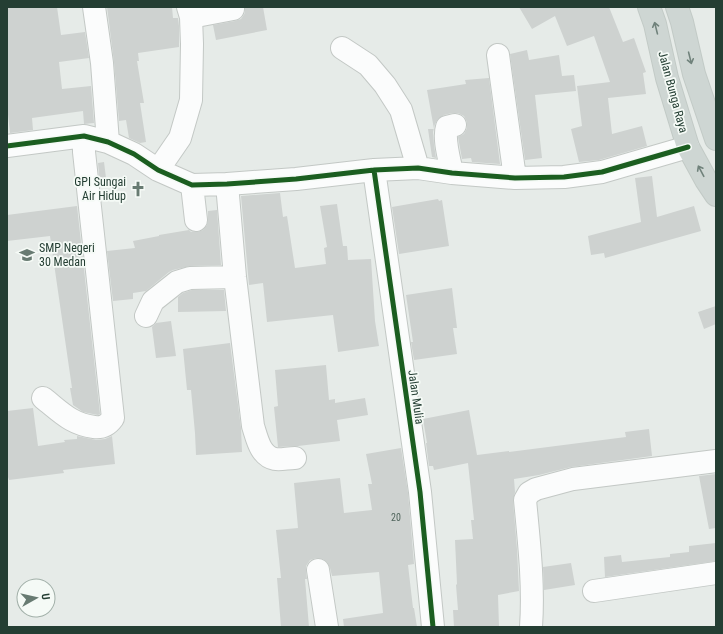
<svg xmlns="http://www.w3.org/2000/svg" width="723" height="634" font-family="'Roboto Condensed',sans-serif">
	<rect width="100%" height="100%" fill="#e6ebe8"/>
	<path fill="#ced2d0" d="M7 7H57L61 35 85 32 89 58 59 62 62 89 91 86 94 123 84 124 83 111 32 118 33 130 10 133 7 105Z
		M107 7H172L173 18H178L179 26V47L138 53 139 61H137L144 103H140L146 142 140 143 129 138 126 120 119 121 114 62Z
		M245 7H263L267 30 216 40 213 25 235 21 241 19 245 13Z
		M519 7H609L623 42 634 38 646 72 643 73 646 94 608 98 612 134 642 126 647 146 599 160 579 162 571 129 582 126 577 86 610 82 594 36 567 46 555 16 532 29Z
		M527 50 529 60 559 55 562 76 574 75 576 91 535 95 542 158 525 160 510 54Z
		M489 78 500 164 472 162 471 158 462 159 458 137 464 134 467 128V122L464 116 458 113H452L444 115 438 119 435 124 433 132 434 145 436 158 432 157 428 129H434L427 90 466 84 465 80Z
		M104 162 107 186H100L98 163Z
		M652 176 657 217 694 206 701 231 605 258 604 253 591 255 588 236 641 222 635 178Z
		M280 193 283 217 287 216 295 268 326 264 324 248 327 247 320 206 337 204 343 246H347L348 260 371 259 375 321 379 346 338 352 333 315 267 322 263 283 249 285 241 196Z
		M438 199 439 201 442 200 449 246 399 254 392 207Z
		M77 206 100 414 98 415 83 412 73 405 70 388H72L50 236 7 241V215Z
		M217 210 221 265 190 266 173 270 169 272 146 291 133 293V299L113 301 107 251 135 248 133 241 159 236V235L189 230 191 232H198L203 230 207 225 208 219V211Z
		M452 288 457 328H453L457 354 414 360 411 342H413L406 295Z
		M192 290H224L226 311 178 312V297L183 293Z
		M716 306V324L704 329 698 312Z
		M171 321 176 356 156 358 152 327 156 323Z
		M230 343 241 428 242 452 196 455 195 433 191 390H187L183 349Z
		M326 365 329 400 335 399V403L365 398 368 415 337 420 340 441 298 446H295L278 447 274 407 278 406 275 370Z
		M33 408 38 446 65 442 64 440 77 439V436L96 440 105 439 112 436 115 464 63 470 64 473 9 480 8 477 7 478V411Z
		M469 410 477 455 509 451V452L626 437 625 432 649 429 652 456 571 467 539 475 514 479 515 492 513 501 517 549 519 591 498 595 499 627H454L453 610H458L456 585 457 584 455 540 473 539 471 520H474L468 463 434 470 433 466H429L426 443H427L423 419Z
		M401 448 408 493 414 564 408 565 413 608H414L417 627H344L343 619 383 613 379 572 332 576 330 568 327 562 323 559 316 558 310 560 306 566V572L307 579H305L309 627H281L277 578H281L276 530 298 528 294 483 340 478 344 513 372 510 368 484H372L366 454Z
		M716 474V528L709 529 699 476Z
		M716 543V561L605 577 604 557 621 555 622 562 670 557V554L689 552V546Z
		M571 563 575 585 544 590 543 567Z"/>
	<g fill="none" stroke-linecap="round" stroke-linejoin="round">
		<g stroke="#c3c8c5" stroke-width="24">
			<path id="minor" d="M94 7 102 63 108 142
				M191 17 233 9
				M342 48 368 65 385 85 401 110 418 168
				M498 55 515 178
				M7 146 84 136 108 142 134 154 158 170 192 185 227 184 296 179 374 170 418 168 452 173 515 178 564 177 602 172 688 147
				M158 170 180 138 191 100 192 44 191 17 188 7
				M374 170 420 492 433 627
				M452 173C450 161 443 139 447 127L455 125
				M227 184 235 277 253 426C257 438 260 456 275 459 281 460 288 458 295 458
				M192 185 196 220
				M146 316 153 301 177 282 190 278 235 277
				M43 398C61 412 71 424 94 427 103 428 108 425 113 418L84 152V136
				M318 570 327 627
				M594 591 716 573
				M531 627C534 585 529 542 525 500L529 493 536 489 573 479 716 461"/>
		</g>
		<g stroke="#c2cac6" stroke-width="24">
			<path id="major" d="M649 7 655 24 667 78 688 147 706 180 716 195
				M677 7 682 22 694 74 716 139"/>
		</g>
		<use href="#minor" stroke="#fbfcfc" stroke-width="22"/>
		<use href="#major" stroke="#ced6d3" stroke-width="22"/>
		<g stroke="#f5faf6" stroke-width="8">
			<path id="cycleway" d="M7 146 84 136 108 142 134 154 158 170 192 185 227 184 296 179 374 170 418 168 452 173 515 178 564 177 602 172 688 147
				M374 170 420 492 433 627"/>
		</g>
		<use href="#cycleway" stroke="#1b5e20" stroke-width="5"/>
	</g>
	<defs><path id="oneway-shaft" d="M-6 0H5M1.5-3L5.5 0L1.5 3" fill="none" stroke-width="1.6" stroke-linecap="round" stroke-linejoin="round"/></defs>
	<g stroke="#70827b">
		<use href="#oneway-shaft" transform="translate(656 28) rotate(-104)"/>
		<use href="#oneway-shaft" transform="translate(690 58) rotate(76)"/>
		<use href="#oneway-shaft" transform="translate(701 171) rotate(-118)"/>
	</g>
	<defs>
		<g id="church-bare" transform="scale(1.2)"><path d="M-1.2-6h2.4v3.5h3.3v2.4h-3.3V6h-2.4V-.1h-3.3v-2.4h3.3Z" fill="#687b72" stroke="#f5faf6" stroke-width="2.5" paint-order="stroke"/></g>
		<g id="school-bare" transform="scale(1.2)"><path d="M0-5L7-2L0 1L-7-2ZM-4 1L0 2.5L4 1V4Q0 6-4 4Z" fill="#687b72" stroke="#f5faf6" stroke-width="2.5" paint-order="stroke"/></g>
	</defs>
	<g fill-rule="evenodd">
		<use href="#church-bare" x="138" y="189"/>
		<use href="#school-bare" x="27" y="255"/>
	</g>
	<g text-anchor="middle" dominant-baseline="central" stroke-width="3.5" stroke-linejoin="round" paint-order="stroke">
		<g font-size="10" fill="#4f645b">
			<text x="396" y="517">20</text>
		</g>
		<g font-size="12" fill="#243e33" stroke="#f5faf6">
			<text transform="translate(673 92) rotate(75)">Jalan Bunga Raya</text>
			<text transform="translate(416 397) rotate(82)">Jalan Mulia</text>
		</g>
		<g font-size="12" fill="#243e33" stroke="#f5faf6" text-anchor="end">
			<text x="126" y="182">GPI Sungai<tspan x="126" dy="14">Air Hidup</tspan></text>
			<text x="39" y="248" text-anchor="start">SMP Negeri<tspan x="39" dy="14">30 Medan</tspan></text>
		</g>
	</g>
	<rect width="723" height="634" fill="none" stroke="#243e33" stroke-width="16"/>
	<g transform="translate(36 598) rotate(82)"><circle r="19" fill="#f5faf6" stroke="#a1afa8"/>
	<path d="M0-3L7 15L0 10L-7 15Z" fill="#687b72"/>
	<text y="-6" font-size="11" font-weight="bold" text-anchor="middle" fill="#243e33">U</text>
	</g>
</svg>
